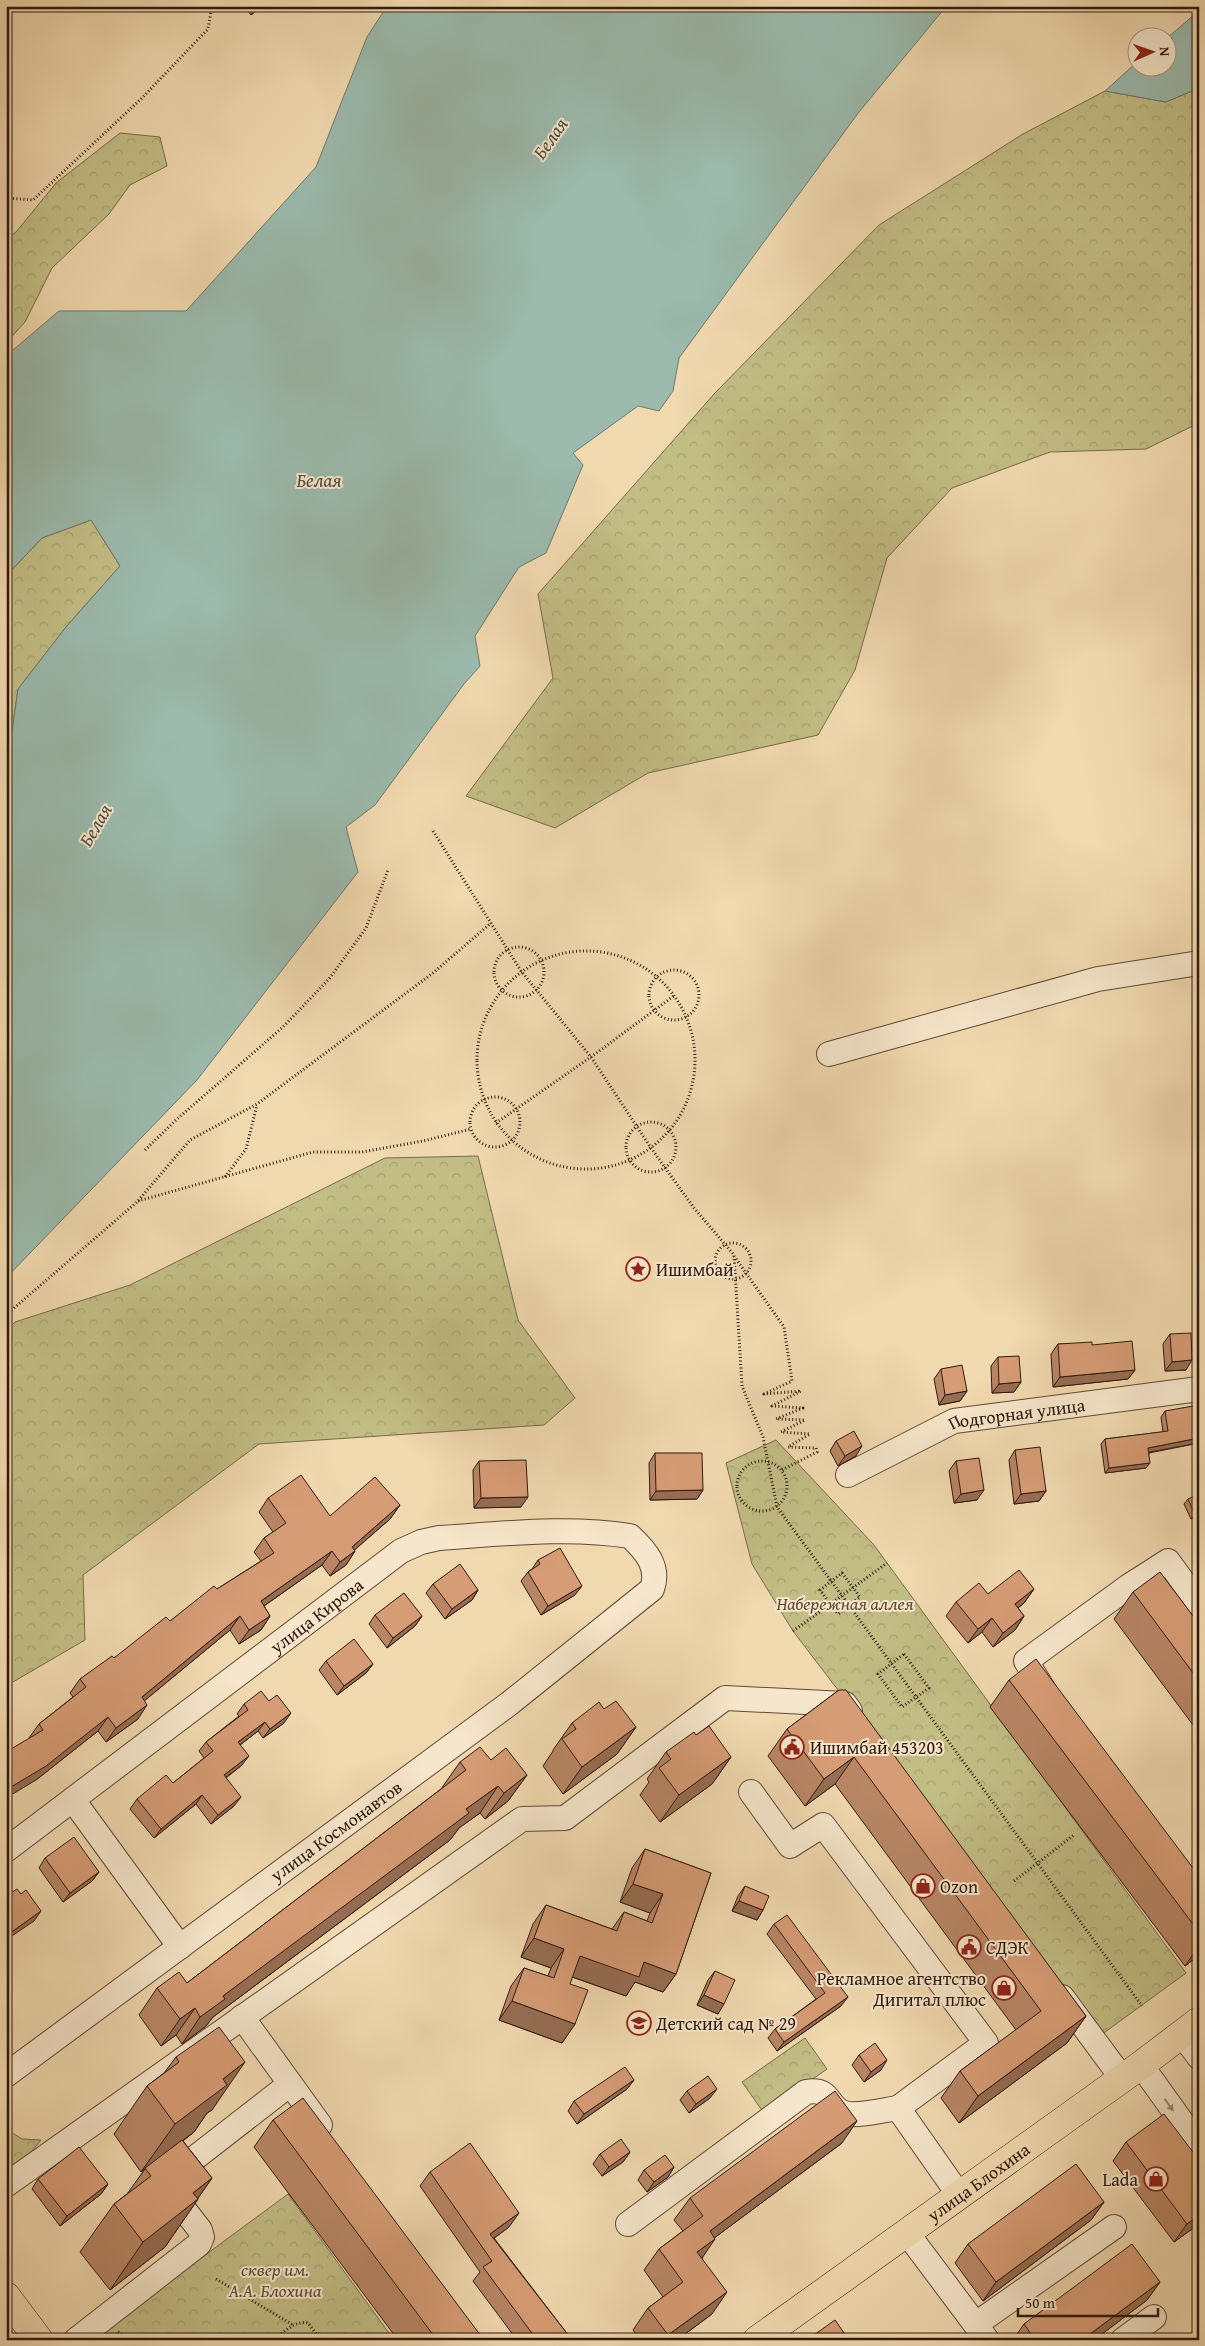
<svg xmlns="http://www.w3.org/2000/svg" width="1205" height="2346" font-family="'Gentium Book Plus',serif">
	<defs>
		<pattern id="forest-crowns" width="20" height="18" patternUnits="userSpaceOnUse" patternTransform="scale(1.25)"><rect width="20" height="18" fill="#c2bd85"/><path d="M2 6a3 3 0 1 1 6 0M12 15a3 3 0 1 1 6 0" fill="none" stroke="#a7a272"/></pattern>
	</defs>
	<rect width="100%" height="100%" fill="#f1d9af"/>
	<filter id="stains"><feTurbulence type="fractalNoise" baseFrequency=".004" numOctaves="4"/><feColorMatrix values="0 0 0 0 .2 0 0 0 0 .09 0 0 0 0 .02 0 0 0 .5 -.17"/></filter>
	<radialGradient id="worn" r=".72"><stop offset=".6" stop-color="#630" stop-opacity="0"/><stop offset="1" stop-color="#630" stop-opacity=".3"/></radialGradient>
	<path fill="url(#forest-crowns)" stroke="#786a4a" d="M1199 88V423L1146 449 1050 452 952 488 887 558 855 670 818 735 648 773 555 828 466 796 553 678 538 594 715 393 879 225 1023 134 1105 91 1166 102Z
		M120 133 160 137 167 166 130 185 109 214 52 268 25 322 6 343V240L16 232 56 183Z
		M91 520 120 566 66 627 18 689 12 731 6 737V576L42 538Z
		M478 1156 518 1320 575 1398 544 1425 259 1444 83 1575 85 1640 6 1686V1330L15 1322 130 1285 385 1158Z
		M776 1440 874 1545 1186 1973 1101 2035 793 1631 752 1564 726 1463Z
		M805 2038 827 2069 764 2113 742 2082Z
		M6 2129 22 2139 41 2140 6 2183Z
		M288 2194 394 2340H90Z"/>
	<path fill="#9bbaad" stroke="#70796e" d="M387 6H949L944 9 859 112 679 358 673 391 659 411 638 406 573 453 583 465 546 553 519 567 475 636 480 666 464 684 375 805 346 827 358 872 197 1080 6 1278V737L12 731 18 689 66 627 120 566 91 520 42 538 6 576V356L59 311H186L316 167 367 37Z
		M1199 7V88L1166 102 1105 91 1137 62 1138 68H1168L1167 38 1194 15Z"/>
	<g fill="none" stroke-linecap="round" stroke-linejoin="round">
		<g stroke="#604837" stroke-width="26">
			<g id="minor">
				<path d="M829 1054 1098 979 1199 963"/>
				<path id="s1" d="M848 1475 954 1421 1199 1389"/>
				<path d="M1045 1692 1026 1661 1129 1586 1168 1561 1199 1604"/>
				<path d="M751 1792 790 1846 823 1825 986 2043 898 2108 959 2195"/>
				<path d="M73 1800 180 1947"/>
				<path id="s2" d="M6 1850 401 1551 421 1542 439 1538C502 1534 567 1526 630 1536 646 1551 660 1567 652 1589L510 1703 6 2075"/>
				<path d="M1062 1997 1122 2078"/>
				<path d="M242 2017 320 2125"/>
				<path d="M1182 2034 1199 2057"/>
				<path d="M1141 2065 1199 2146"/>
				<path d="M6 2185 522 1819 565 1818 725 1698 845 1704 850 1711"/>
				<path d="M628 2224 806 2092C832 2087 826 2107 844 2113 856 2117 884 2110 898 2108"/>
				<path d="M907 2233 987 2340"/>
				<path d="M976 2324 1114 2227"/>
				<path d="M76 2340 199 2244 202 2237 200 2230 169 2190 167 2184 169 2178 290 2084"/>
				<path d="M1123 2340 1154 2317"/>
			</g>
		</g>
		<g stroke="#2f180f" stroke-width="29">
			<g id="major">
				<path d="M6 2296 39 2340"/>
				<path id="s3" d="M757 2340 1141 2065 1199 2021"/>
			</g>
		</g>
		<path stroke="#2f180f" stroke-width="3" stroke-dasharray="1 2.5" stroke-linecap="butt" d="M6 198 33 200 141 99 208 29 212 6
			M433 831 521 971 591 1057 651 1148 694 1208 734 1255 742 1386 763 1437 777 1507 1142 2006
			M494 972a25 25 0 1 1 50 0a25 25 0 1 1-50 0Z
			M477 1060a109 109 0 1 1 218 0a109 109 0 1 1-218 0Z
			M649 995a25 25 0 1 1 50 0a25 25 0 1 1-50 0Z
			M470 1122a25 25 0 1 1 50 0a25 25 0 1 1-50 0Z
			M626 1147a25 25 0 1 1 50 0a25 25 0 1 1-50 0Z
			M496 1123 591 1057 675 995
			M145 1150 176 1120 283 1027 329 979 366 928 388 870
			M225 1177 246 1149 257 1105
			M138 1201 313 1152H362L423 1141 471 1129
			M715 1261a18 18 0 1 1 36 0a18 18 0 1 1-36 0Z
			M734 1256 784 1327 792 1381 764 1394 801 1391 772 1406 803 1408 776 1419 805 1420 781 1432 810 1434 788 1447 816 1448 817 1452 782 1470
			M6 1315 137 1202 190 1140 257 1104 433 973 491 923
			M737 1486a25 25 0 1 1 50 0a25 25 0 1 1-50 0Z
			M842 1573 860 1597 838 1614 820 1590Z
			M793 1631 887 1563
			M904 1654 929 1688 902 1707 878 1674Z
			M1014 1881 1074 1835
			M216 2279 293 2325
			M118 2332 132 2340
			M273 2340C283 2333 295 2320 308 2323L321 2340"/>
		<use href="#minor" stroke="#f6e6cb" stroke-width="24"/>
		<use href="#major" stroke="#f1d9af" stroke-width="28"/>
	</g>
	<path fill="#b88665" stroke="#2f180f" d="M244 6H262L251 15Z
		M1170 1334 1186 1370 1165 1371 1163 1344Z
		M1058 1344 1092 1345 1135 1370 1128 1379 1053 1387 1051 1354Z
		M998 1357 1021 1382 1014 1392 992 1393 991 1366Z
		M941 1369 967 1391 960 1401 939 1405 934 1379Z
		M1165 1411 1199 1443 1149 1453 1146 1468 1105 1473 1101 1444 1105 1439 1163 1432 1161 1417Z
		M836 1441 856 1456 838 1466 830 1451Z
		M1015 1450 1046 1491 1039 1501 1014 1504 1009 1460Z
		M655 1453 703 1490 697 1499 650 1500 649 1463Z
		M479 1461 521 1507 474 1508 473 1470Z
		M956 1461 977 1500 954 1503 949 1471Z
		M268 1498 330 1516 400 1505 390 1519 354 1550 355 1551 346 1565 330 1576 322 1565 264 1606 270 1616 261 1630 239 1644 230 1630 144 1701 138 1719 106 1742 98 1731 36 1780 29 1738 39 1724 73 1697 70 1693 80 1679 114 1658 170 1621 217 1589 261 1561 254 1552 264 1538 273 1532 259 1512Z
		M1188 1499 1199 1516 1191 1519 1184 1504Z
		M538 1560 575 1595 541 1615 521 1581 528 1572 532 1569Z
		M433 1584 478 1590 472 1600 445 1619 426 1593Z
		M1034 1589 1024 1603 1018 1608 1024 1616 1015 1630 993 1647 982 1632 968 1643 946 1616 956 1602 988 1594Z
		M1133 1592 1199 1624V1733L1114 1619Z
		M375 1615 422 1616 415 1626 387 1648 369 1624Z
		M326 1661 373 1664 366 1673 337 1695 319 1670Z
		M1009 1680 1199 1876V1955L1185 1966 990 1707Z
		M839 1690 1086 2016 1067 2043 959 2123 941 2098 960 2071 1016 2030 835 1784 805 1806 768 1756 787 1729Z
		M244 1704 284 1723 263 1738 258 1731 240 1745 242 1765 226 1778 234 1806 211 1824 196 1804 154 1838 130 1809 137 1799 173 1783 204 1758 199 1751 206 1742 239 1716 237 1714Z
		M604 1709 636 1727 617 1754 563 1794 543 1766 553 1751V1750L572 1723Z
		M696 1735 731 1757 712 1784 660 1822 640 1795 649 1782 647 1779 666 1752Z
		M491 1760 527 1775 508 1801 485 1819 480 1813 459 1828 450 1840 213 2017 206 2026 182 2044 176 2035 161 2046 139 2015 157 1988 187 1983 441 1789 460 1762Z
		M645 1849 711 1873 676 1974 663 1992 635 1982 626 1996 572 1977 570 1984 575 2024 562 2043 499 2020 511 1986 524 1968 548 1976 551 1968 521 1957 533 1924 546 1905 612 1929 624 1912 647 1921 650 1913 620 1902 632 1868Z
		M45 1858 99 1872 92 1881 63 1902 39 1868Z
		M745 1886 763 1910 757 1920 732 1911 738 1896Z
		M774 1924 841 2006 777 2051 768 2038 775 2029 816 1999 767 1934Z
		M715 1971 718 2014 697 2005 708 1980Z
		M859 2055 881 2070 864 2082 852 2065Z
		M176 2057 212 2110 207 2113 194 2132 183 2141 212 2178 198 2198V2199L165 2247 110 2290 80 2252 114 2204 127 2194 145 2169 141 2172 114 2134 147 2086 164 2073Z
		M634 2080 627 2089 577 2124 568 2111 574 2101Z
		M687 2091 710 2098 689 2113 680 2100Z
		M273 2120 484 2340H398L254 2147Z
		M1126 2142 1199 2160V2224L1174 2242 1113 2161Z
		M842 2143 714 2238 702 2258 712 2314 677 2340H640L633 2330 648 2308 663 2297 644 2270 659 2249 683 2231 674 2220 690 2198Z
		M630 2152 623 2162 602 2176 593 2164 600 2154Z
		M674 2167 668 2177 647 2192 638 2180 644 2170Z
		M430 2172 509 2227 494 2238 572 2340H517L473 2281 480 2272 420 2186Z
		M38 2179 108 2184 101 2194 60 2226 32 2189Z
		M1104 2202 1091 2220 983 2301 955 2263 968 2244Z
		M1160 2282 1147 2300 1094 2340H1013L1024 2324Z"/>
	<path fill="#966d52" stroke="#2f180f" d="M257 6H262L251 15Z
		M1192 1360 1186 1370 1165 1371 1172 1362Z
		M1135 1370 1128 1379 1053 1387 1060 1377Z
		M1021 1382 1014 1392 992 1393 999 1384Z
		M967 1391 960 1401 939 1405 945 1395Z
		M1199 1438V1443L1144 1453 1148 1448Z
		M862 1446 856 1456 838 1466 845 1456Z
		M1150 1463 1146 1468 1105 1473 1109 1468Z
		M703 1490 697 1499 650 1500 656 1491Z
		M984 1490 977 1500 954 1503 961 1494Z
		M1046 1491 1039 1501 1014 1504 1021 1494Z
		M528 1497 521 1507 474 1508 481 1498Z
		M400 1505 390 1519 342 1561 352 1547Z
		M1199 1513V1516L1191 1519 1195 1515Z
		M332 1551 322 1565 251 1615 261 1601Z
		M355 1551 346 1565 330 1576 340 1562Z
		M582 1586 575 1595 541 1615 548 1606Z
		M1034 1589 1024 1603 1005 1618 1015 1604Z
		M478 1590 472 1600 445 1619 452 1609Z
		M240 1616 230 1630 132 1711 142 1697Z
		M270 1616 261 1630 239 1644 249 1630Z
		M422 1616 415 1626 387 1648 393 1638Z
		M1024 1616 1015 1630 993 1647 1003 1633Z
		M992 1618 982 1632 968 1643 978 1629Z
		M373 1664 366 1673 337 1695 344 1686Z
		M147 1705 138 1719 106 1742 116 1728Z
		M291 1713 284 1723 263 1738 270 1729Z
		M108 1717 98 1731 36 1780 6 1798V1790Z
		M265 1722 258 1731 232 1751 238 1742Z
		M636 1727 617 1754 563 1794 582 1767Z
		M249 1756 242 1765 217 1784 224 1775Z
		M731 1757 712 1784 660 1822 679 1795Z
		M854 1757 835 1784 805 1806 824 1779Z
		M527 1775 508 1801 485 1819 504 1793Z
		M498 1786 480 1813 459 1828 450 1840 213 2017 206 2026 182 2044 200 2017 223 1996 466 1809Z
		M202 1795 196 1804 154 1838 161 1829Z
		M241 1797 234 1806 211 1824 218 1815Z
		M99 1872 92 1881 63 1902 70 1893Z
		M633 1884 663 1894 650 1913 620 1902Z
		M739 1901 763 1910 757 1920 732 1911Z
		M41 1911 34 1921 6 1940V1936Z
		M534 1938 564 1949 551 1968 521 1957Z
		M1199 1946V1955L1185 1966Z
		M580 1956 644 1962 676 1974 663 1992 635 1982 626 1996 567 1975Z
		M704 1995 724 2004 718 2014 697 2005Z
		M848 1997 841 2006 777 2051 784 2042Z
		M512 2001 575 2024 562 2043 499 2020Z
		M195 2008 176 2035 161 2046 180 2019Z
		M1086 2016 1067 2043 959 2123 978 2096Z
		M887 2060 881 2070 864 2082 871 2072Z
		M245 2062 212 2110 207 2113 194 2132 141 2172 175 2124 223 2079Z
		M634 2080 627 2089 577 2124 584 2114Z
		M717 2089 710 2098 689 2113 696 2104Z
		M857 2121 842 2143 694 2253 710 2231Z
		M630 2152 623 2162 602 2176 609 2167Z
		M674 2167 668 2177 647 2192 654 2182Z
		M212 2178 196 2201 198 2199 165 2247 110 2290 143 2242 193 2193Z
		M108 2184 101 2194 60 2226 67 2216Z
		M1104 2202 1091 2220 983 2301 996 2282Z
		M519 2213 509 2227 482 2247 490 2234Z
		M1199 2215V2224L1174 2242 1187 2224Z
		M715 2239 700 2261 697 2252Z
		M1160 2282 1147 2300 1094 2340H1082Z
		M727 2292 712 2314 677 2340H665L668 2335Z"/>
	<path fill="#d69c75" stroke="#2f180f" d="M1191 1333 1192 1360 1172 1362 1170 1334Z
		M1132 1341 1135 1370 1060 1377 1058 1344 1092 1342V1345Z
		M1019 1356 1021 1382 999 1384 998 1357Z
		M962 1365 967 1391 945 1395 941 1369Z
		M1199 1405V1438L1148 1448 1150 1463 1109 1468 1105 1439 1168 1431 1165 1411Z
		M854 1431 862 1446 845 1456 836 1441Z
		M1040 1447 1046 1491 1021 1494 1015 1450Z
		M655 1453H702L703 1490 656 1491Z
		M979 1458 984 1490 961 1494 956 1461Z
		M526 1460 528 1497 481 1498 479 1461Z
		M301 1475 330 1516 375 1477 400 1505 352 1547 355 1551 340 1562 332 1551 261 1601 270 1616 249 1630 240 1616 142 1697 147 1705 116 1728 108 1717 46 1766 6 1790V1752L43 1730 39 1724 86 1687 80 1679 112 1656 114 1658 166 1617 170 1621 214 1586 217 1589 274 1553 264 1538 286 1523 268 1498Z
		M1199 1494V1513L1195 1515 1188 1499Z
		M560 1548 582 1586 548 1606 528 1572 540 1564 538 1560Z
		M460 1564 478 1590 452 1609 433 1584Z
		M1019 1570 1034 1589 1015 1604 1024 1616 1003 1633 992 1618 978 1629 956 1602 979 1583 988 1594Z
		M1160 1572 1199 1624V1681L1133 1592Z
		M404 1593 422 1616 393 1638 375 1615Z
		M354 1639 373 1664 344 1686 326 1661Z
		M1036 1659 1199 1876V1932L1009 1680Z
		M839 1690H846L1086 2016 978 2096 960 2071 1041 2011 854 1757 824 1779 787 1729Z
		M261 1691 269 1701 277 1695 291 1713 270 1729 265 1722 238 1742 249 1756 224 1775 241 1797 218 1815 202 1795 161 1829 137 1799 166 1775 173 1783 213 1751 206 1742 248 1710 244 1704Z
		M616 1701 636 1727 582 1767 562 1739 576 1729 572 1723 599 1702 604 1709Z
		M709 1726 731 1757 679 1795 659 1768 671 1759 666 1752 694 1732 696 1735Z
		M480 1747 491 1760 506 1748 527 1775 504 1793 498 1786 466 1809 469 1813 223 1996 225 1999 200 2017 195 2008 180 2019 157 1988 179 1972 187 1983 466 1770 460 1762Z
		M74 1837 99 1872 70 1893 45 1858Z
		M645 1849 711 1873 676 1974 644 1962 639 1977 580 1956 570 1984 588 1990 575 2024 512 2001 524 1968 554 1978 564 1949 534 1938 546 1905 617 1931 624 1912 652 1923 663 1894 633 1884Z
		M745 1886 769 1896 763 1910 739 1901Z
		M17 1889 21 1894 26 1890 41 1911 6 1936V1896Z
		M787 1915 848 1997 784 2042 775 2029 825 1993 774 1924Z
		M715 1971 735 1980 724 2004 704 1995Z
		M219 2027 245 2062 223 2079 227 2085 175 2124 147 2086 179 2062 176 2057Z
		M875 2043 887 2060 871 2072 859 2055Z
		M625 2067 634 2080 584 2114 574 2101Z
		M708 2076 717 2089 696 2104 687 2091Z
		M835 2091 857 2121 710 2231 715 2239 697 2252 727 2292 668 2335 648 2308 683 2282 659 2249 703 2216 690 2198Z
		M303 2098 484 2340H437L273 2120Z
		M1164 2114 1199 2160V2215L1187 2224 1126 2142Z
		M621 2139 630 2152 609 2167 600 2154Z
		M182 2140 212 2178 193 2193 198 2199 143 2242 114 2204 151 2176 145 2168Z
		M470 2143 519 2213 490 2234 572 2340H537L483 2267 492 2261 430 2172Z
		M79 2147 108 2184 67 2216 38 2179Z
		M665 2155 674 2167 654 2182 644 2170Z
		M1076 2164 1104 2202 996 2282 968 2244Z
		M1132 2244 1160 2282 1082 2340H1035L1024 2324Z
		M835 2320 849 2340H807Z"/>
	<defs><path id="oneway-solid" d="M-6-.8H1V-3.2L6.5 0L1 3.2V.8H-6Z" transform="scale(1.25)"/></defs>
	<use fill="#9c8976" href="#oneway-solid" transform="translate(1169 2105) rotate(54)"/>
	<defs>
		<g id="sight-ring" transform="scale(1.25)"><circle r="9.5" fill="#f6e6cb" stroke="#8f2418" stroke-width="1.5"/><path d="M0-6L1.8-2.2L6-1.7L2.9 1.2L3.7 5.4L0 3.3L-3.7 5.4L-2.9 1.2L-6-1.7L-1.8-2.2Z" fill="#8f2418"/></g>
		<g id="civic-ring" transform="scale(1.25)"><circle r="9.5" fill="#f6e6cb" stroke="#8f2418" stroke-width="1.5"/><path d="M-.6-6.5H3V-4.5H.6V-3L4-1V1h2V6H-6V1h2V-1L-.6-3ZM-1.2 2.5V6h2.4V2.5Z" fill="#8f2418"/></g>
		<g id="shop-ring" transform="scale(1.25)"><circle r="9.5" fill="#f6e6cb" stroke="#8f2418" stroke-width="1.5"/><path d="M-5-2.5h2.3a2.7 3.5 0 0 1 5.4 0H5L5.5 6h-11ZM-1.5-2.5h3a1.5 2.3 0 0 0-3 0Z" fill="#8f2418"/></g>
		<g id="school-ring" transform="scale(1.25)"><circle r="9.5" fill="#f6e6cb" stroke="#8f2418" stroke-width="1.5"/><path d="M0-5L7-2L0 1L-7-2ZM-4 1L0 2.5L4 1V4Q0 6-4 4Z" fill="#8f2418"/></g>
	</defs>
	<g fill-rule="evenodd">
		<use href="#sight-ring" x="638" y="1269"/>
		<use href="#civic-ring" x="792" y="1747"/>
		<use href="#shop-ring" x="923" y="1886"/>
		<use href="#civic-ring" x="969" y="1947"/>
		<use href="#shop-ring" x="1004" y="1988"/>
		<use href="#school-ring" x="639" y="2023"/>
		<use href="#shop-ring" x="1156" y="2179"/>
	</g>
	<g text-anchor="middle" dominant-baseline="central" stroke-width="4" stroke-linejoin="round" paint-order="stroke">
		<g font-size="18" fill="#2f180f" stroke="#f6e6cb" text-anchor="start">
			<text x="656" y="1269">Ишимбай</text>
			<text x="810" y="1747">Ишимбай 453203</text>
			<text x="940" y="1886">Ozon</text>
			<text x="986" y="1947">СДЭК</text>
			<text x="986" y="1978" text-anchor="end">Рекламное агентство<tspan x="986" dy="21">Дигитал плюс</tspan></text>
			<text x="656" y="2023">Детский сад № 29</text>
			<text x="1138" y="2179" text-anchor="end">Lada</text>
		</g>
		<g font-size="18" fill="#2f180f" stroke="#f6e6cb">
			<text stroke="none"><textPath href="#s1" startOffset="182">Подгорная улица</textPath></text>
			<text stroke="none"><textPath href="#s2" startOffset="389">улица Кирова</textPath></text>
			<text transform="translate(336 1831) rotate(-36)">улица Космонавтов</text>
			<text stroke="none"><textPath href="#s3" startOffset="272">улица Блохина</textPath></text>
		</g>
		<g font-size="18" font-style="italic" fill="#5b4a32" stroke="#f6e6cb">
			<text x="845" y="1603">Набережная аллея</text>
			<text x="275" y="2269">сквер им.<tspan x="275" dy="21">А.А. Блохина</tspan></text>
		</g>
		<g font-size="19" font-style="italic" fill="#4f493e" stroke="#f6e6cb">
			<text transform="translate(550 138) rotate(-55)">Белая</text>
			<text x="319" y="480">Белая</text>
			<text transform="translate(95 825) rotate(-60)">Белая</text>
		</g>
	</g>
	<rect width="1205" height="2346" fill="none" stroke="#f1d9af" stroke-width="25"/>
	<rect x="8" y="8" width="1190" height="2331" fill="none" stroke="#2f180f" stroke-width="2.5"/>
	<rect x="12" y="12" width="1180" height="2321" fill="none" stroke="#2f180f"/>
	<g transform="translate(1152 52) rotate(88)"><circle r="24" fill="#f6e6cb" stroke="#a69480"/>
	<path d="M0-4L9 19L0 12L-9 19Z" fill="#8f2418"/>
	<text y="-8" font-size="14" font-weight="bold" text-anchor="middle" fill="#2f180f">N</text>
	</g>
	<path d="M1018 2308v8h140v-8" fill="none" stroke="#2f180f" stroke-width="2.5"/>
	<text x="1025" y="2308" font-size="15" fill="#2f180f" stroke="#f6e6cb" stroke-width="4" paint-order="stroke">50 m</text>
	<rect width="100%" height="100%" filter="url(#stains)"/>
	<rect width="100%" height="100%" fill="url(#worn)"/>
</svg>
